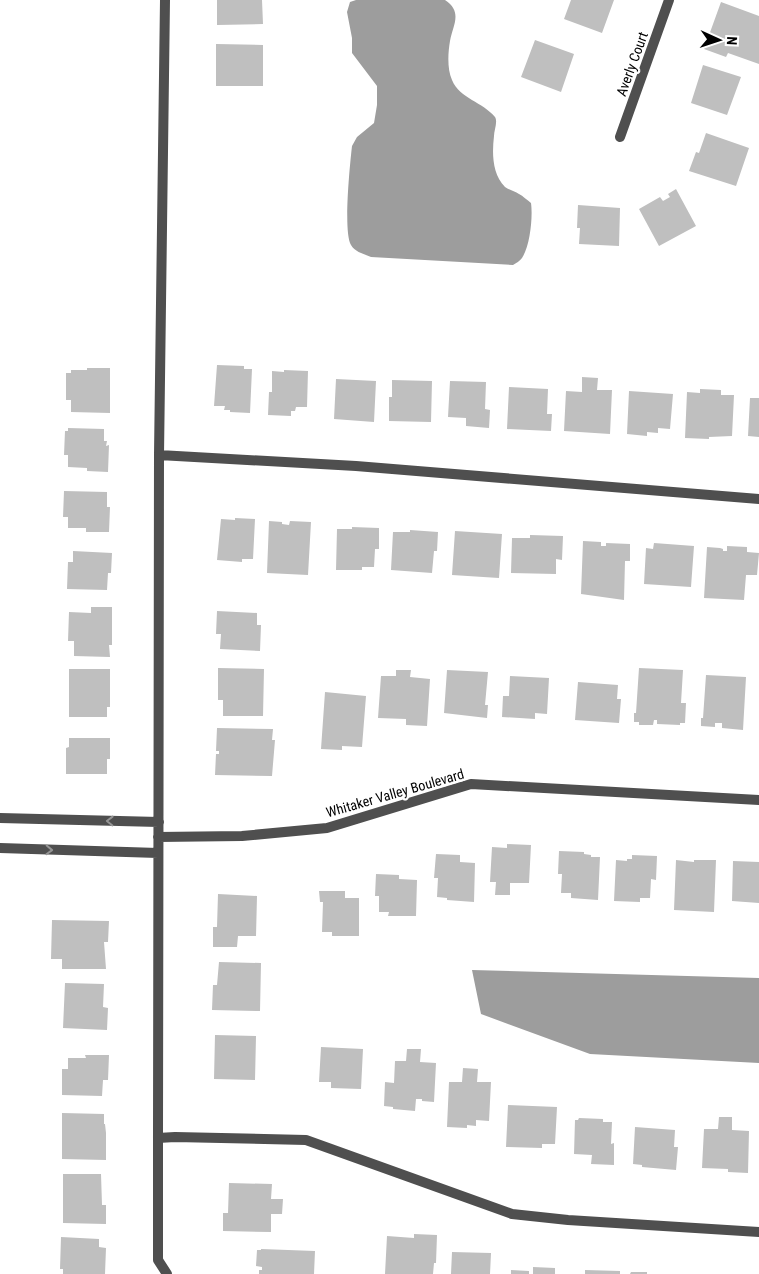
<svg xmlns="http://www.w3.org/2000/svg" width="759" height="1274" font-family="'Roboto Condensed',sans-serif">
	<rect width="100%" height="100%" fill="#fff"/>
	<path fill="#9d9d9d" d="M356 0H445C463 12 453 25 450 41 448 53 447 69 452 80 460 99 483 102 495 117 498 122 494 130 494 136 492 153 492 174 505 187 509 190 515 191 519 194 523 196 527 200 531 203 533 217 530 246 522 258 520 261 516 263 513 265L371 257C364 254 355 252 351 245 343 232 350 164 352 146L357 137 374 123 377 105V86L352 53V38L347 12 350 2Z
		M472 970 759 978V1063L590 1054 481 1014Z"/>
	<path fill="#bfbfbf" d="M217 0H262L263 24 217 25Z
		M571 0H614L602 33 564 19Z
		M721 2 759 16V64L728 53 726 57 704 49Z
		M535 40 574 54 561 92 521 77Z
		M216 44 263 45V86H216Z
		M703 65 741 77 727 115 691 103Z
		M706 133 749 148 736 186 689 171 696 152 699 153Z
		M676 189 696 226 659 246 639 209 660 197 663 201 670 197 668 194Z
		M578 205 620 208 619 246 579 244 580 228H577Z
		M217 365 244 366V369H252L250 413 230 412V410H224L225 406H214Z
		M87 368H110V413L71 412V400H66V373H71V370H87Z
		M284 370 308 371 307 407H296L295 411H291V416L268 415 269 392H272V371L284 372Z
		M582 377 598 378 597 390H612L610 434 564 431 566 391 582 392Z
		M336 379 376 381 374 422 334 419Z
		M392 380 432 381 431 422 389 421V397H392Z
		M450 381 486 382 485 409 490 410 489 428 466 426V418L448 417Z
		M509 387 548 389 547 414H552L551 431 507 429Z
		M700 389 721 390V395H734L732 436 709 437V439L685 438 687 392 700 393Z
		M629 391 673 394 670 429 658 428V433L647 432V436L627 434Z
		M750 398H759V437L748 436Z
		M68 428 104 429V441H107L106 446 109 445 108 472 87 471V468L68 467V455H64L65 431H68Z
		M64 491 107 492V507H110L109 532H86V528H68V517H63Z
		M235 518 255 519 253 559H242V562L217 560 221 519 235 520Z
		M269 521 282 522V524L289 525 290 521 311 522 308 575 267 573Z
		M352 527 379 528V549H375L374 567H362V570H336L337 529H352Z
		M410 530 438 532 437 551H434L432 573 391 570 393 532H410Z
		M455 531 502 534 499 578 452 575Z
		M530 535 563 536 562 560 556 559V574L511 573 512 538H530Z
		M583 541 601 542V546H606V543L630 544V561H625L624 600 581 594Z
		M654 543 694 546 691 587 644 584 646 548 653 549Z
		M727 546 747 547V552L759 553 757 575H746L744 600 704 598 707 547 720 548 723 549V551H727Z
		M73 551 112 553 111 573H108L107 590 67 589 68 562H73Z
		M91 607H112V645H109L110 657 74 656V641H68L69 612 91 613Z
		M217 611 257 613V625H261L260 651 220 649 221 634H216Z
		M218 668 264 669 263 716H223V700H218Z
		M639 668 683 670 681 703H686L685 723H680V725L657 724V720H654L653 725H639V722H634V713H636Z
		M69 669H110V707H107V717H69Z
		M396 670H411L410 677 430 679 427 726 406 725V719L378 718 381 676H396Z
		M447 670 488 672 485 705H488L487 718 444 713Z
		M706 675 746 677 743 730 722 728V723H715V727L701 726V718H703Z
		M510 676 549 678 547 714 535 713V719L502 717 503 696H509Z
		M578 682 618 685 617 699H621L619 723 575 720Z
		M325 692 366 696 362 747 342 746V750L321 749Z
		M217 728 273 729 272 740H275L272 776 215 775 216 754H219V751H216Z
		M69 738H110V759H107V774H66V748L69 747Z
		M507 844 531 845 529 883H510V895H495L496 882H490L492 847 507 848Z
		M559 851 584 852V854L591 855V857H600L598 900 571 898V893H561L562 874H558Z
		M436 854 460 855V862L475 863 474 902 447 900V898L437 897 438 878H434Z
		M632 855 657 856 656 880 651 879 650 898H640V902L614 901 616 860 627 861V859H632Z
		M676 860 694 862V860H716L714 912 674 910Z
		M733 861 759 862V903L732 901Z
		M376 874 399 875V879L417 880 416 916H388L389 912H379V896H375Z
		M319 891H345V898H359V936H332V932H322L323 902H320Z
		M218 894 257 896 256 936H238L237 947H213V927H217Z
		M52 920 109 921 108 942H104L106 969H62V959H51Z
		M219 962 261 963 260 1011 212 1010 213 985H217Z
		M65 983 104 984 103 1007 108 1008 107 1030 63 1028Z
		M215 1035 256 1036 255 1080 214 1079Z
		M321 1047 363 1049 361 1089 331 1088V1082H319Z
		M407 1049H421L420 1062 436 1063 434 1102 422 1101V1099H416L415 1111 393 1109V1107L384 1106 385 1082 394 1083 395 1061H406Z
		M85 1055H109L108 1080H103L102 1096 62 1095V1069H68V1058H86Z
		M463 1068 478 1069 477 1082H491L489 1121 476 1120V1126L467 1125V1128L447 1127 449 1082H462Z
		M508 1105 557 1107 555 1144H542V1148L506 1147Z
		M62 1113 104 1114V1124H105L106 1133V1160L62 1159Z
		M719 1117H732V1130L749 1131 748 1173 728 1172V1169L702 1168 704 1129H718Z
		M579 1118 603 1119V1122H612L611 1144 614 1143V1165L591 1164 592 1155 574 1154 575 1120H578Z
		M635 1127 675 1130 674 1147H678L676 1170 642 1167V1165L633 1164Z
		M63 1174H101L102 1205H106V1224L63 1223Z
		M229 1183 272 1184 271 1199H283L282 1214H271V1232L223 1231V1213H228Z
		M414 1234 437 1235 436 1263H434L433 1274H385L387 1236 414 1238Z
		M61 1237 99 1239V1247L106 1248 105 1274H63V1269H60Z
		M261 1249 315 1251 314 1274H259V1270H262V1267L256 1266 257 1250H261Z
		M452 1252 491 1253 490 1274H451Z
		M533 1267 555 1268V1274H533Z
		M511 1270 529 1271V1274H511Z
		M585 1270 620 1271V1274H585Z
		M631 1272H647V1274H630Z"/>
	<g fill="none" stroke-linecap="round" stroke-linejoin="round">
		<path stroke="#4f4f4f" stroke-width="10" d="M620 137 669 0
			M159 455 356 466 759 499
			M0 818 159 822
			M158 837 242 836 327 828 471 784 759 800
			M0 848 158 853
			M158 1138 159 455 165 0
			M167 1274 158 1260V1138L175 1137 306 1140 512 1214 568 1220 759 1232"/>
	</g>
	<defs><path id="oneway-chevron" d="M-2-3.5L2.5 0L-2 3.5" fill="none" stroke-width="1.6" stroke-linecap="round" stroke-linejoin="round" transform="scale(1.25)"/></defs>
	<g stroke="#959595">
		<use href="#oneway-chevron" transform="translate(110 821) rotate(-179)"/>
		<use href="#oneway-chevron" transform="translate(49 850) rotate(2)"/>
	</g>
	<g text-anchor="middle" dominant-baseline="central" stroke-width="4.5" stroke-linejoin="round" paint-order="stroke">
		<g font-size="14" fill="#000" stroke="#fff">
			<text transform="translate(632 64) rotate(-70)">Averly Court</text>
			<text transform="translate(395 793) rotate(-16)">Whitaker Valley Boulevard</text>
		</g>
	</g>
	<g transform="translate(719 40) rotate(93)" stroke="#ffffff" stroke-width="4" paint-order="stroke">
	<path d="M0-4L9 19L0 12L-9 19Z" fill="#000000"/>
	<text y="-8" font-size="14" font-weight="bold" text-anchor="middle" fill="#000000">N</text>
	</g>
</svg>
